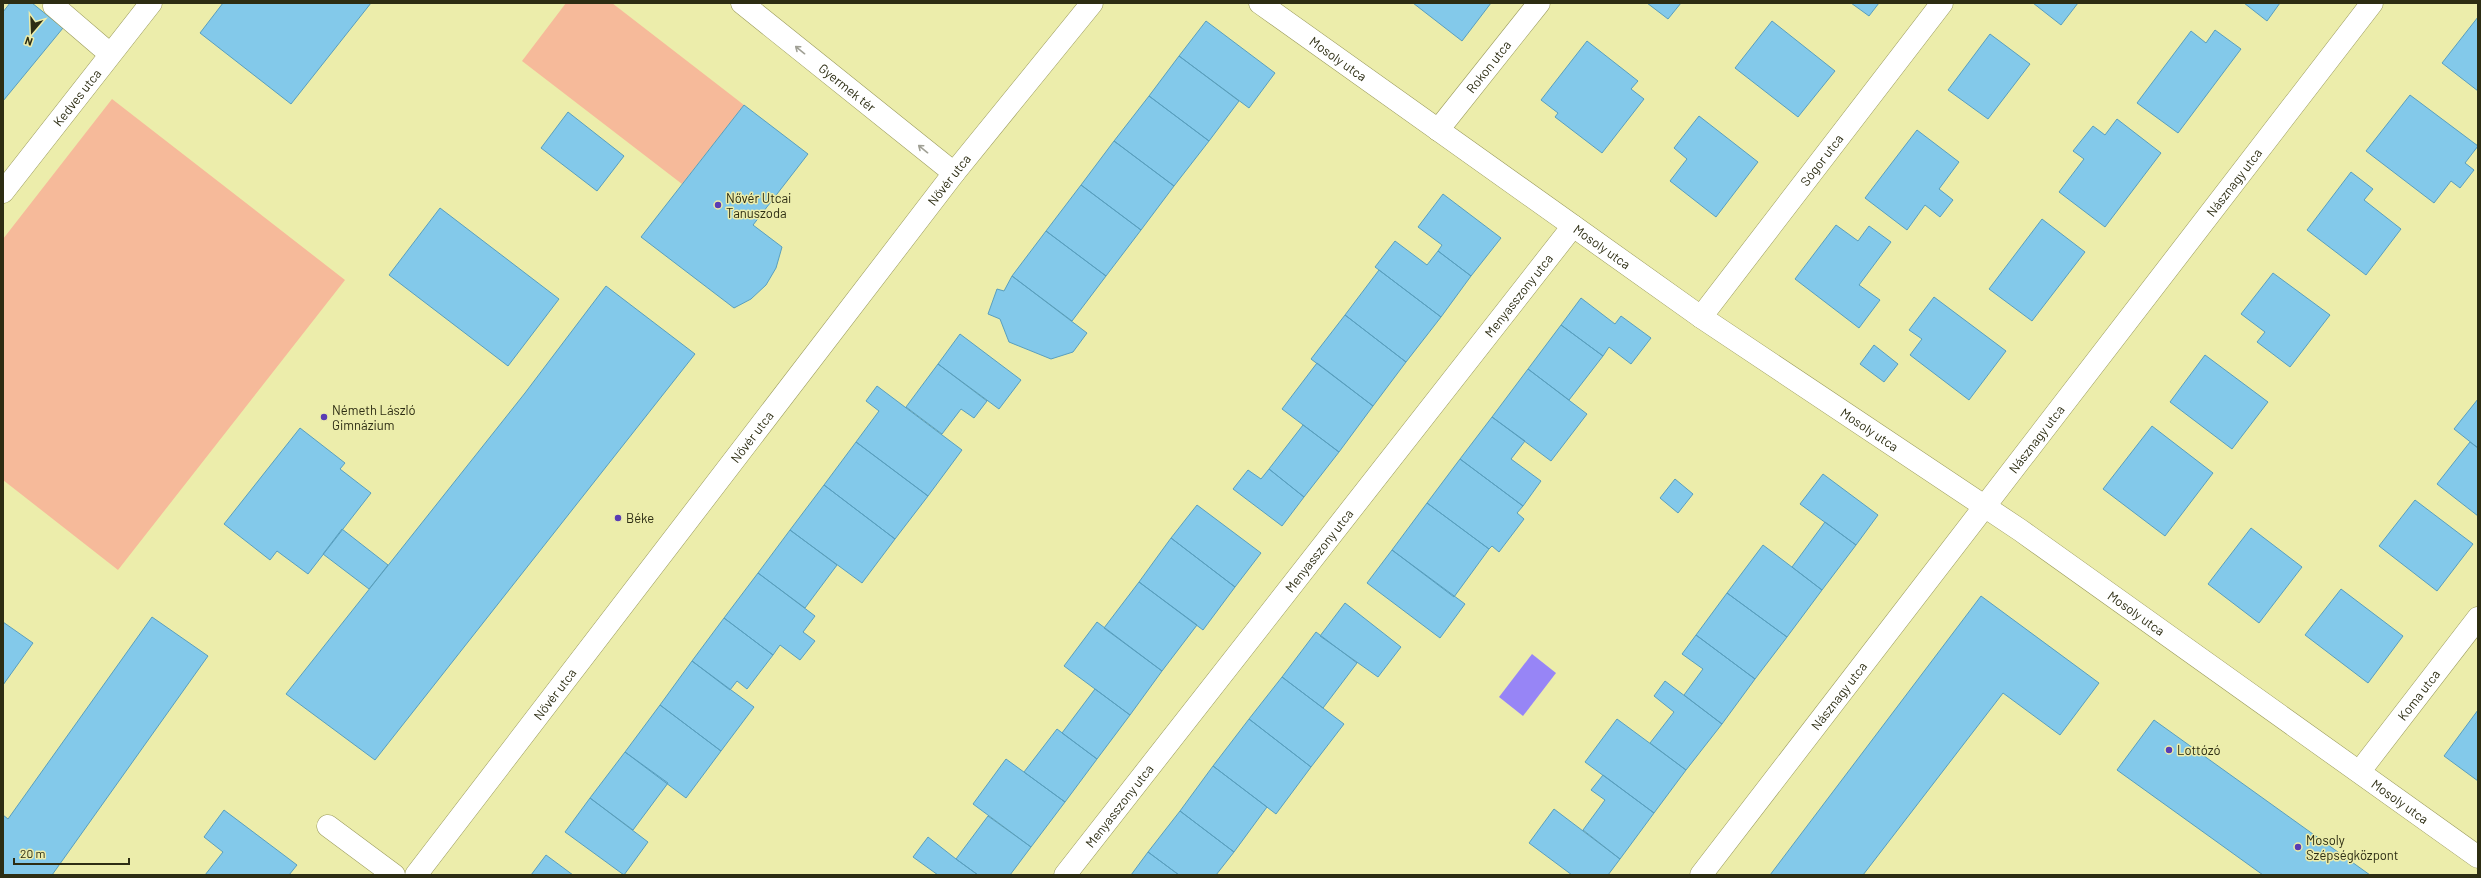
<svg xmlns="http://www.w3.org/2000/svg" width="2481" height="878" font-family="Barlow,sans-serif">
	<rect width="100%" height="100%" fill="#ecedab"/>
	<path fill="#f6ba9a" d="M566 3H612L744 105 682 184 522 61Z
		M112 99 345 280 118 570 3 480V239Z"/>
	<path fill="#9785f6" d="M1532 654 1556 673 1523 716 1499 697Z"/>
	<path fill="#83c9ea" stroke="#599fbe" d="M10 3H32L63 28 3 101V12Z
		M223 3H371L291 104 200 33Z
		M1413 3H1491L1462 41Z
		M1647 3H1681L1668 19Z
		M1851 3H1879L1869 16Z
		M2033 3H2078L2061 25Z
		M2244 3H2280L2267 21Z
		M2478 17V91L2442 63Z
		M1206 21 1275 73 1249 108 1179 56Z
		M1772 21 1835 71 1798 117 1735 68Z
		M2215 30 2241 49 2178 133 2137 103 2191 31 2206 43Z
		M1990 34 2030 64 1988 119 1948 90Z
		M1587 41 1638 81 1631 89 1644 99 1602 153 1555 117 1558 113 1541 100Z
		M1179 56 1239 101 1209 141 1149 96Z
		M2410 95 2478 146 2465 163 2474 170 2460 188 2451 181 2434 203 2366 151Z
		M1149 96 1209 141 1174 186 1114 141Z
		M744 105 808 154 753 225 782 247 776 268 766 285 751 299 734 308 641 237Z
		M568 112 624 156 597 191 541 148Z
		M1699 116 1758 162 1716 217 1670 181 1687 159 1674 148Z
		M2117 119 2161 153 2105 227 2059 192 2084 159 2073 151 2093 126 2105 135Z
		M1917 130 1959 162 1939 189 1953 200 1940 217 1925 205 1907 230 1865 198Z
		M1114 141 1174 186 1141 230 1081 185Z
		M2351 172 2373 189 2364 200 2401 229 2366 275 2307 230Z
		M1081 185 1141 230 1106 276 1046 231Z
		M1443 194 1501 238 1471 276 1438 251 1442 245 1418 227Z
		M440 208 559 299 508 366 389 275Z
		M2042 219 2085 252 2032 321 1989 289Z
		M1836 225 1858 241 1869 226 1891 242 1859 285 1880 300 1859 328 1795 279Z
		M1046 231 1106 276 1072 321 1012 276Z
		M1395 241 1427 265 1438 251 1471 276 1441 317 1375 267Z
		M1379 270 1441 317 1406 362 1345 315Z
		M2273 273 2330 315 2290 367 2257 342 2265 332 2241 314Z
		M1012 276 1087 333 1073 352 1051 359 1009 342 1000 319 988 314 997 289 1004 291Z
		M606 286 695 354 375 760 286 694 525 393Z
		M1934 297 2006 351 1969 400 1910 355 1922 339 1909 330Z
		M1581 298 1615 324 1621 316 1651 338 1631 364 1609 347 1603 356 1561 325Z
		M1345 315 1406 362 1373 406 1311 359Z
		M1561 325 1603 356 1569 400 1528 369Z
		M960 334 1021 380 999 409 938 364Z
		M1874 345 1898 364 1884 382 1860 364Z
		M2205 355 2268 402 2232 449 2170 402Z
		M1317 363 1373 406 1339 452 1282 409Z
		M938 364 987 401 974 418 961 409 942 434 906 407Z
		M1528 369 1587 414 1551 461 1492 417Z
		M877 386 962 450 928 496 856 442 879 411 866 401Z
		M2478 399V448L2454 429Z
		M1492 417 1525 441 1511 459 1541 481 1523 506 1460 459Z
		M1303 425 1339 452 1304 497 1269 469Z
		M2152 426 2213 473 2165 536 2103 489Z
		M300 428 345 463 340 469 371 493 308 574 277 551 270 560 224 524Z
		M856 442 928 496 895 539 824 485Z
		M2470 442 2478 448V516L2437 484Z
		M1460 459 1523 506 1517 513 1524 519 1499 552 1492 546 1489 549 1427 503Z
		M1269 469 1304 497 1282 526 1233 489 1248 470 1261 479Z
		M1823 474 1878 515 1856 545 1800 504Z
		M1675 479 1693 494 1678 513 1660 498Z
		M824 485 895 539 862 583 790 530Z
		M2415 500 2473 544 2437 591 2379 546Z
		M1427 503 1489 549 1454 597 1392 550Z
		M1197 505 1261 553 1235 587 1171 538Z
		M1825 522 1856 545 1822 590 1792 567Z
		M2251 528 2302 567 2259 623 2208 584Z
		M342 529 388 565 369 589 323 554Z
		M790 530 837 565 805 608 758 573Z
		M1171 538 1235 587 1203 630 1139 582Z
		M1763 545 1822 590 1787 637 1727 593Z
		M1392 550 1465 604 1440 638 1367 583Z
		M758 573 815 616 803 632 815 641 800 660 780 645 773 655 724 618Z
		M1139 582 1197 625 1162 671 1104 628Z
		M2341 589 2403 636 2368 683 2305 635Z
		M1727 593 1787 637 1755 679 1696 635Z
		M1981 596 2099 683 2060 735 2003 693 1863 875H1770Z
		M1345 603 1401 647 1378 677 1320 636Z
		M152 617 208 656 52 875H5L3 874V815L8 819Z
		M724 618 773 655 747 689 737 681 730 690 692 661Z
		M3 622 33 643 3 685Z
		M1097 622 1162 671 1130 715 1064 666Z
		M1316 632 1357 663 1323 708 1282 677Z
		M1696 635 1755 679 1722 724 1684 695 1703 669 1682 654Z
		M692 661 754 707 721 751 660 705Z
		M1282 677 1344 724 1311 767 1249 719Z
		M1665 681 1722 724 1686 770 1650 743 1674 712 1654 696Z
		M1095 689 1130 715 1097 759 1062 733Z
		M660 705 721 751 686 798 625 752Z
		M2478 710V781L2444 756Z
		M1249 719 1311 767 1276 814 1213 766Z
		M1617 719 1686 770 1654 813 1585 762Z
		M2154 720 2370 875H2263L2117 770Z
		M1057 729 1097 759 1065 802 1024 772Z
		M625 752 668 783 633 830 590 798Z
		M1006 759 1065 802 1031 847 973 804Z
		M1213 766 1267 807 1234 852 1180 811Z
		M1603 775 1654 813 1620 859 1583 830 1605 800 1591 790Z
		M590 798 648 842 624 875 565 832Z
		M1554 809 1620 859 1608 875H1572L1529 843Z
		M224 810 297 865 289 875H205L223 852 204 837Z
		M1180 811 1234 852 1216 875H1179L1148 852Z
		M988 816 1031 847 1010 875H978L956 859Z
		M928 837 956 859 978 875H938L913 857Z
		M1148 852 1179 875H1131Z
		M546 855 573 875H531Z"/>
	<g fill="none" stroke-linecap="round" stroke-linejoin="round">
		<g stroke="#9b9b5d" stroke-width="23">
			<path id="lane" d="M54 6 110 54
				M328 826 394 875"/>
		</g>
		<g stroke="#9b9b5d" stroke-width="23">
			<g id="street">
				<path id="s1" d="M742 3 954 173"/>
				<path id="s2" d="M1260 3 1701 317 2020 530 2478 857"/>
				<path id="s3" d="M1438 130 1539 3"/>
				<path id="s4" d="M3 192 151 3"/>
				<path id="s5" d="M1701 317 1942 3"/>
				<path id="s6" d="M2360 771 2478 618"/>
				<path id="s7" d="M416 875 954 173 1092 3"/>
				<path id="s8" d="M1065 875 1573 226"/>
				<path id="s9" d="M1701 875 2372 3"/>
			</g>
		</g>
		<use href="#lane" stroke="#fff" stroke-width="22"/>
		<use href="#street" stroke="#fff" stroke-width="22"/>
	</g>
	<defs><path id="oneway-shaft" d="M-6 0H5M1.5-3L5.5 0L1.5 3" fill="none" stroke-width="1.6" stroke-linecap="round" stroke-linejoin="round"/></defs>
	<g stroke="#a0a095">
		<use href="#oneway-shaft" transform="translate(800 50) rotate(-141)"/>
		<use href="#oneway-shaft" transform="translate(923 149) rotate(-141)"/>
	</g>
	<g fill="#593cb4" stroke="#ecedab" stroke-width="1.5">
		<circle cx="718" cy="205" r="4"/>
		<circle cx="324" cy="417" r="4"/>
		<circle cx="618" cy="518" r="4"/>
		<circle cx="2169" cy="750" r="4"/>
		<circle cx="2298" cy="847" r="4"/>
	</g>
	<g text-anchor="middle" dominant-baseline="central" stroke-width="3" stroke-linejoin="round" paint-order="stroke">
		<g font-size="13" fill="#2d2d13" stroke="#ecedab">
			<text stroke="none"><textPath href="#s2" startOffset="96">Mosoly utca</textPath></text>
			<text stroke="none"><textPath href="#s3" startOffset="81">Rokon utca</textPath></text>
			<text stroke="none"><textPath href="#s1" startOffset="135">Gyermek tér</textPath></text>
			<text stroke="none"><textPath href="#s4" startOffset="120">Kedves utca</textPath></text>
			<text stroke="none"><textPath href="#s5" startOffset="198">Sógor utca</textPath></text>
			<text stroke="none"><textPath href="#s7" startOffset="876">Nővér utca</textPath></text>
			<text stroke="none"><textPath href="#s9" startOffset="874">Násznagy utca</textPath></text>
			<text stroke="none"><textPath href="#s2" startOffset="420">Mosoly utca</textPath></text>
			<text stroke="none"><textPath href="#s8" startOffset="736">Menyasszony utca</textPath></text>
			<text stroke="none"><textPath href="#s2" startOffset="744">Mosoly utca</textPath></text>
			<text stroke="none"><textPath href="#s7" startOffset="552">Nővér utca</textPath></text>
			<text stroke="none"><textPath href="#s9" startOffset="550">Násznagy utca</textPath></text>
			<text stroke="none"><textPath href="#s8" startOffset="412">Menyasszony utca</textPath></text>
			<text stroke="none"><textPath href="#s2" startOffset="1068">Mosoly utca</textPath></text>
			<text stroke="none"><textPath href="#s7" startOffset="228">Nővér utca</textPath></text>
			<text stroke="none"><textPath href="#s6" startOffset="96">Koma utca</textPath></text>
			<text stroke="none"><textPath href="#s9" startOffset="226">Násznagy utca</textPath></text>
			<text stroke="none"><textPath href="#s2" startOffset="1392">Mosoly utca</textPath></text>
			<text stroke="none"><textPath href="#s8" startOffset="88">Menyasszony utca</textPath></text>
		</g>
		<g font-size="13" fill="#2d2d13" stroke="#ecedab" text-anchor="start">
			<text x="726" y="198">Nővér Utcai<tspan x="726" dy="15">Tanuszoda</tspan></text>
			<text x="332" y="410">Németh László<tspan x="332" dy="15">Gimnázium</tspan></text>
			<text x="626" y="518">Béke</text>
			<text x="2177" y="750">Lottózó</text>
			<text x="2306" y="840">Mosoly<tspan x="2306" dy="15">Szépségközpont</tspan></text>
		</g>
	</g>
	<rect width="2481" height="878" fill="none" stroke="#2d2d13" stroke-width="8"/>
	<g transform="translate(32 32) rotate(199)" stroke="#ecedab" stroke-width="3" paint-order="stroke">
	<path d="M0-3L7 15L0 10L-7 15Z" fill="#2d2d13"/>
	<text y="-6" font-size="11" font-weight="bold" text-anchor="middle" fill="#2d2d13">N</text>
	</g>
	<path d="M14 858v6h115v-6" fill="none" stroke="#2d2d13" stroke-width="2"/>
	<text x="20" y="858" font-size="12" fill="#2d2d13" stroke="#ecedab" stroke-width="3" paint-order="stroke">20 m</text>
</svg>
